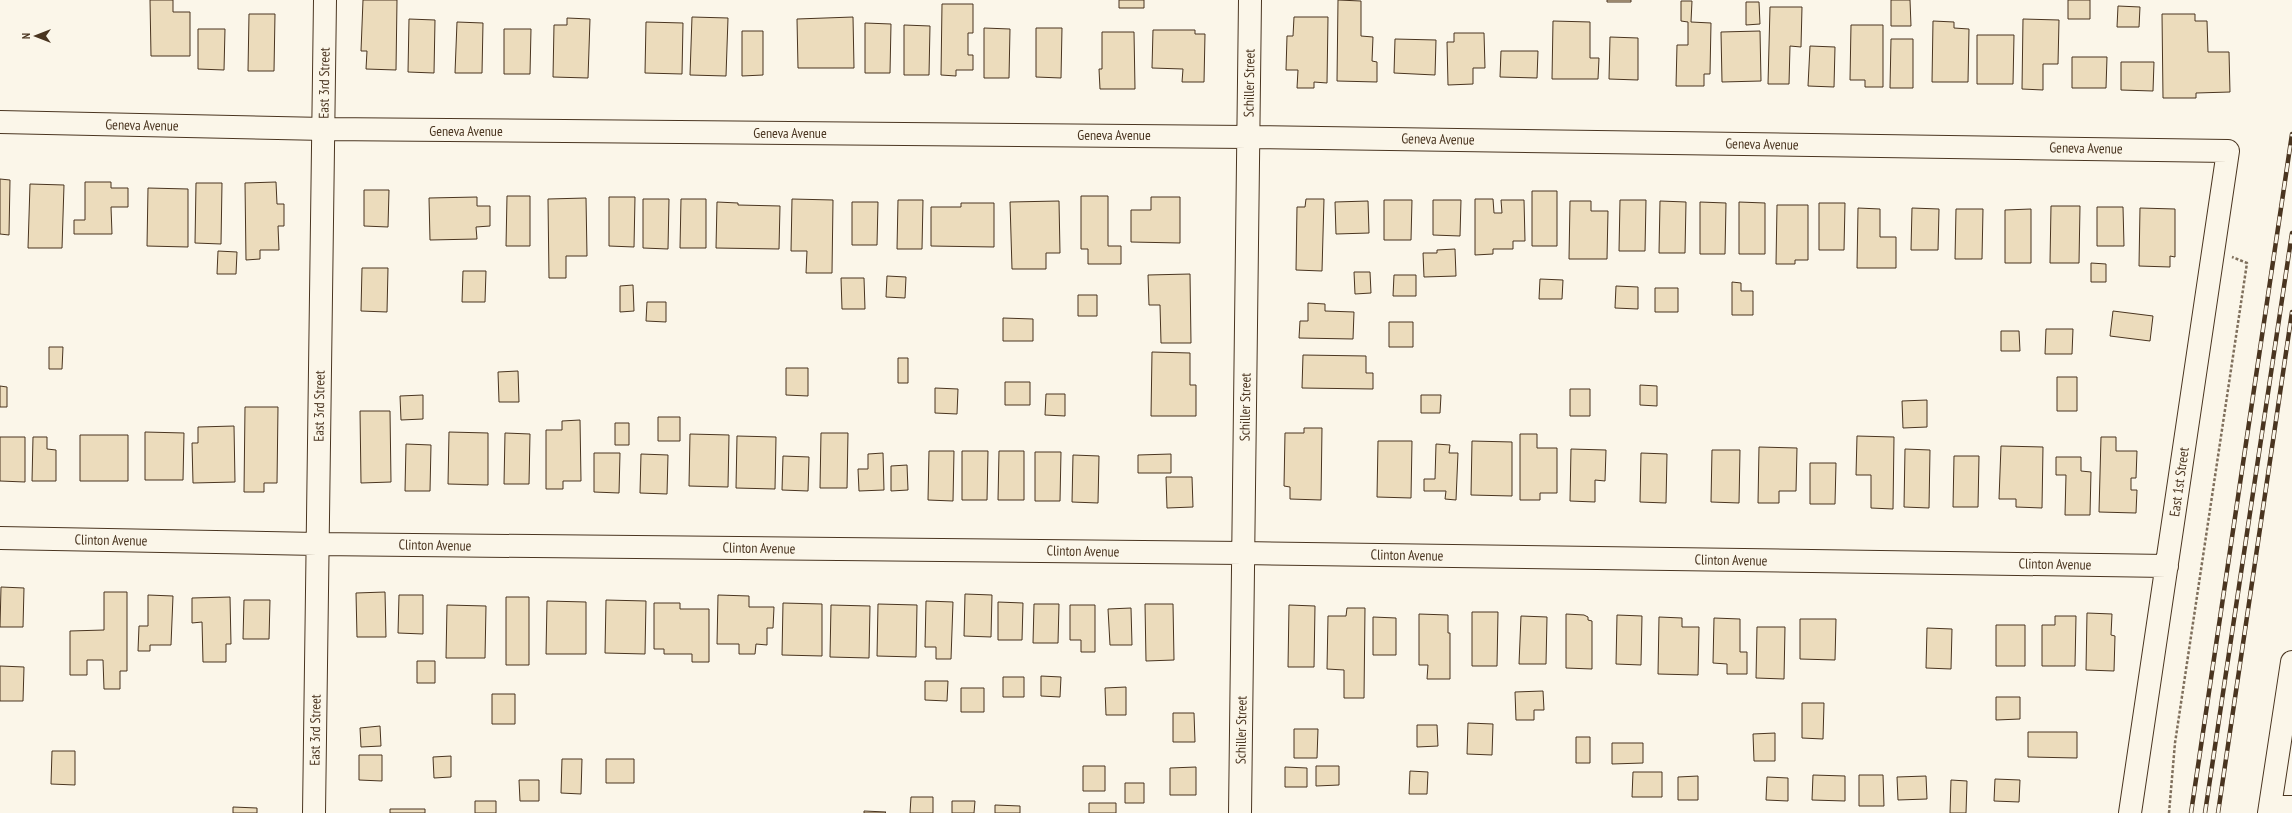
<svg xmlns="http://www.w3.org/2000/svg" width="2292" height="813" font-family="'PT Sans Narrow',sans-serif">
	<rect width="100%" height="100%" fill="#fbf6e9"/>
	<path fill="#ecdcbc" stroke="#4a3520" d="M150 0H173V12H190V56H151Z
		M363 0H397L396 70 366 69 367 51H361Z
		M1119 0H1144V8H1119Z
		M1338 0 1361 1V36L1373 37 1372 61 1377 62V82L1337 81Z
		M1607 0H1631V2H1607Z
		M1891 0H1910L1911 26H1891Z
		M2068 0H2090V19H2068Z
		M1681 1H1692L1691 22 1711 23 1710 74H1704V86H1676L1677 45H1688V22L1681 21Z
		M1746 2H1759L1760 24 1746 25Z
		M942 4H973V33H968V55H973V70H956V76L941 75Z
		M2118 6 2140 7 2139 27H2117Z
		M1770 7H1802L1801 47 1790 46 1789 84H1768Z
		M249 14H275L274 71H248Z
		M2162 14H2195V21H2207L2208 52H2229L2230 92 2196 93V98H2163Z
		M692 17 728 18 726 76 690 75Z
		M853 17 854 68H798L797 19Z
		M1294 17H1328L1327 83 1314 82V88H1297L1298 70H1286L1287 36H1293Z
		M567 18 590 19 588 78 553 77 554 25H567Z
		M409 19 435 20 434 73 408 72Z
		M2023 19 2059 20 2058 64H2043V90L2022 89Z
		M1553 21 1590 22V58H1599L1598 79H1552Z
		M1933 21 1954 22V28L1969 29 1968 82H1932Z
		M457 22 483 23 482 73H455Z
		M646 22 683 23 682 74 645 73Z
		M865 23 891 24 890 73H865Z
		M904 25 930 26 929 75H904Z
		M1851 25H1883V87H1865V80H1850Z
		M984 28 1010 29 1009 78H984Z
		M1036 28H1062L1061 78 1036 77Z
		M198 29H225L224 70 198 69Z
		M504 29H531L530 74H504Z
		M1153 30H1195V34H1205L1204 82H1182L1183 69 1152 68Z
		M742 31H763V75L742 76Z
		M1760 31 1761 81 1722 82 1721 32Z
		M1102 32H1134L1135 89H1100L1099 69H1102Z
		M1454 33H1484L1485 68H1473V84L1448 85 1447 42H1454Z
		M1977 35H2014L2013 84H1977Z
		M1610 37 1638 38V80L1609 79Z
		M1395 39 1436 40 1435 75 1394 73Z
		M1891 39H1913V88H1890Z
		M1810 46 1835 47 1834 87 1808 86Z
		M1501 51H1538L1537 78 1500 77Z
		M2072 57H2107L2106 88H2072Z
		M2121 62H2154L2153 91 2121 90Z
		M0 179 10 180 9 235 0 234Z
		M85 182H111V188H128V207H111L112 234H74V220H85Z
		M276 182 277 204H284V226H278L279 250H260V259L246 260 245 183Z
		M196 183H222L221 244 195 243Z
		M30 184 64 185 62 248H28Z
		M148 188 188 189V247L147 246Z
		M364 190H389L388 227 364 226Z
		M1532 191H1557V246H1532Z
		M507 196H530V246H506Z
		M1081 196H1108V246H1121V264H1088V249H1081Z
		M477 197V206H490V226L476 227 477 239 430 240 429 198Z
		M609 197H635L634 247 609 246Z
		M1151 197H1180V243L1131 242V210H1151Z
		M586 198 587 256H566V278H549L548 199Z
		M643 199H669L668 249 643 248Z
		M681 199H706V248H680Z
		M792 199 833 200 832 273H806L807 251H791Z
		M1306 199H1324L1322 271 1296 270 1297 207H1305Z
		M1475 199H1493L1494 213H1502L1501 200H1524L1525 241H1513V249H1493V254L1475 255Z
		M898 200H923L922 249H897Z
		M1384 200H1412L1411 240H1384Z
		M1433 200H1461L1460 236 1433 235Z
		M1620 200H1646L1645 251H1619Z
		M1059 201 1060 253H1046V269H1012L1010 202Z
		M1368 201 1369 233 1336 234 1335 202Z
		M1570 201H1591V211H1608L1607 259H1569Z
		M1660 201 1686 202 1685 253H1659Z
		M717 202 738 203V205L780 206 779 249 716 248Z
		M852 202H878L877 245H852Z
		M1700 202 1726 203 1725 254H1700Z
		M1739 202 1765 203V254H1739Z
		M961 203H994V247L931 246V207H961Z
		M1819 203H1845L1844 250H1819Z
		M1777 205H1808V260H1795V264H1776Z
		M2051 206H2080L2079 263H2050Z
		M2097 207H2123L2124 246H2097Z
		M1858 208 1880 209V237H1896V268H1857Z
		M1912 208 1939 209 1938 250H1911Z
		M2140 208 2175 209V257L2170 256V267L2139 266Z
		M1956 209H1983L1982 259H1955Z
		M2031 209V263H2005V210Z
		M1455 249 1456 276 1424 277 1423 253H1437V250Z
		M218 251 237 252 236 274H217Z
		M2091 263 2106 264V282H2091Z
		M362 268H388L387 312 361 311Z
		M463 271H486L485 302H462Z
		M1354 272H1370L1371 293 1355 294Z
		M1190 274 1191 343H1161L1160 305H1149L1148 275Z
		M1394 275H1416V296H1393Z
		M887 276 906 277 905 298 886 297Z
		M841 278H864L865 309H842Z
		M1540 279 1563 280 1562 299H1539Z
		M1732 282 1741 283V291H1753V315H1732Z
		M633 285 634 311 620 312V286Z
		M1616 286 1638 287V309L1615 308Z
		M1655 288H1678V312H1655Z
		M1078 295H1097V316H1078Z
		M647 302H666V322L646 321Z
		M1308 303 1325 304V311L1354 312 1353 339 1299 338 1300 321H1308Z
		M2113 311 2153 316 2150 341 2110 336Z
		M1003 318 1033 319V341H1003Z
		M1389 322H1413V347H1389Z
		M2046 329H2073L2072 354H2045Z
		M2001 331H2019L2020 351H2001Z
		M49 347H63L62 369H49Z
		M1152 352 1190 353V385H1196V416H1151Z
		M1303 355 1366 356V373H1373V389L1302 388Z
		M898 358H908V383H898Z
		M786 368H808V396L786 395Z
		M518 371 519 402H499L498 372Z
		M2057 377H2077V411H2057Z
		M1005 382H1030V405H1005Z
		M1640 385 1657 386V406L1640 405Z
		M0 386 7 387V407H0Z
		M935 388 958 389 957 414 935 413Z
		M1570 389H1590V416H1570Z
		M1046 394H1065V416L1045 415Z
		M423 395V419L401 420 400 396Z
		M1421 395H1441L1440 413H1421Z
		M1927 400V427L1903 428 1902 401Z
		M245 407H278L277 483H264V492H244Z
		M360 411H390L391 482 361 483Z
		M658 417H680V441H658Z
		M580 420 581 481H563V489H546V430H562V421Z
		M615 423H629V445H615Z
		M234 426 235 482 193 483 192 443H198V427Z
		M1304 428H1322L1321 500 1290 499V487L1284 486 1285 433H1304Z
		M145 432 184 433 183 480H145Z
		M449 432 488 433V485L448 484Z
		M505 433 530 434 529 484H504Z
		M821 433H848L847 488H820Z
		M690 434 729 435 728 487 689 486Z
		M1520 434H1537V448H1557V493H1540V500H1520Z
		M80 435H128V481H80Z
		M737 436 776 437 775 489 736 488Z
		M1857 436 1894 437 1893 509 1871 508V475H1856Z
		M0 437H25V482L0 481Z
		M33 437H47V449L56 450V481H32Z
		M2101 437H2116V451H2137L2136 478H2131V490H2137L2136 513 2099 512Z
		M1378 441H1412L1411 498 1377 497Z
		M1472 441 1512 442V496L1471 495Z
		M406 444 431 445 430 491H405Z
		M1436 444 1450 445 1449 453H1458L1456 500 1445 499 1446 491H1424V479H1435Z
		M2001 446 2043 447 2042 508 2016 507V499H1999Z
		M1759 447 1797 448 1796 491H1779V503H1758Z
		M1571 449 1606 450 1605 481 1595 480V502L1570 501Z
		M1905 449 1930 450 1929 508 1904 507Z
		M1712 450H1740L1739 503 1711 502Z
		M929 451H954L953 501 928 500Z
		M962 451H988L987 500H962Z
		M999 451H1024V500H998Z
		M1035 452H1061L1060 501H1035Z
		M594 453H620L619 493 594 492Z
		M883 453 884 490 859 491 858 469H868V454Z
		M1641 453 1667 454 1666 503 1640 502Z
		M641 454 668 455 667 494 640 493Z
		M1171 454V473H1138V455Z
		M1073 455 1099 456 1098 503 1072 502Z
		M783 456 809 457 808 491 782 490Z
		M1954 456H1979L1978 507H1953Z
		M2056 457H2081V471L2091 472 2090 515H2065L2066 475H2056Z
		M1810 463H1836L1835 504H1810Z
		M907 465 908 490 891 491V466Z
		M1166 477H1192L1193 507 1167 508Z
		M1 587 24 588 23 627H0Z
		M104 592H127V671H120V689H104L103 660H87V675H70V631L104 630Z
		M385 592 386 637H357L356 593Z
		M965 594 992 595 991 637 964 636Z
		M148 595 173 596 171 645H150V651H138L139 626H148Z
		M399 595H423V634L398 633Z
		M718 595 749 596V607H774L773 628H767V645L756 644 755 654H739V644H717Z
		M230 597 231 644H226V662H203L202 622 192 623V598Z
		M506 597H529V665H506Z
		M244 600H270L269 639H243Z
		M606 600 646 601 645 654 605 653Z
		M547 601 586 602V654H546Z
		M926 601 953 602 951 659H936V647H925Z
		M998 602 1023 603 1022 640H998Z
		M654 603H680V609H709V662H692V654H664V649H654Z
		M783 603 822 604V656L782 655Z
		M878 604 917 605 916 657 877 656Z
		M1034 604H1059L1058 643H1033Z
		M1145 604H1173L1174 660 1146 661Z
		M447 605 486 606 485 658H446Z
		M831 605 870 606 869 658 830 657Z
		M1070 605H1095V652H1081V640H1070Z
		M1289 605 1315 606 1314 667H1288Z
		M1131 608 1132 645H1110L1108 609Z
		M1347 608H1365L1364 698H1344V670L1327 669 1328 616H1346Z
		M1472 612H1498L1497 666H1472Z
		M2087 613 2112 614 2111 635 2115 636 2114 671 2086 670Z
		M1419 614 1448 615V633H1450V679H1427L1428 665H1419Z
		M1566 614 1584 615 1588 617V620L1592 621V669L1566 668Z
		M1617 615 1642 616 1641 665 1616 664Z
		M1521 616 1547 617 1546 664H1519Z
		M2055 616H2076L2075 666H2042V625H2055Z
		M1373 617 1396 618V655H1373Z
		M1659 617 1682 618V627H1699L1698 675 1658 674Z
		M1714 618 1740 619V652H1747V674H1727V664L1713 663Z
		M1800 619H1836L1835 660 1800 659Z
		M1996 625H2025V666H1996Z
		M1757 627H1785L1784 679 1756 678Z
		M1927 628 1952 629 1951 669 1926 668Z
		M417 661H435V683H417Z
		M0 666 24 667 23 701H0Z
		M1041 676 1061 677 1060 697 1041 696Z
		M1003 677H1024V697H1003Z
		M925 681H948L947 701 925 700Z
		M1126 687V715H1106L1105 688Z
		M961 688H984V712H961Z
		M1543 691 1544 710H1534V720H1516L1515 692Z
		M492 694H515V724H492Z
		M1996 697H2020V719L1996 720Z
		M1802 703H1824L1823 739 1802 738Z
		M1173 713H1194L1195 742H1173Z
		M1468 723 1493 724 1492 755 1467 754Z
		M1417 725H1437L1438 746 1417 747Z
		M380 726 381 746 361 747 360 728Z
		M1294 729H1318L1317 758H1294Z
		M2028 732H2077V758L2028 757Z
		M1775 733V761H1754L1753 734Z
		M1576 737H1590V763H1576Z
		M1612 743H1643V763L1612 764Z
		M52 751H75V785L51 784Z
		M359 755H382V781L359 780Z
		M451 756V777L434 778 433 757Z
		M562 759H582L581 794 561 793Z
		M606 759H634V783H606Z
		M1083 766H1105V791H1083Z
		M1316 766H1339V785L1316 786Z
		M1196 767V795H1170V768Z
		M1285 767 1307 768V787H1285Z
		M1410 771 1428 772 1427 794H1409Z
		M1633 772H1662V797H1632Z
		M1813 775 1845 776V801L1812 800Z
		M1859 775H1883L1884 806H1859Z
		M1698 776V800H1678V777Z
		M1926 776 1927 799 1898 800 1897 777Z
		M1767 777 1788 778V801L1766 800Z
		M1995 779 2020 780 2019 802 1994 801Z
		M519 780H539V801H520Z
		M1951 780 1967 781 1966 813H1950Z
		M1125 783H1144V803H1125Z
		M911 797H933V813H910Z
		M475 801H496V813H475Z
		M952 801H975L974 813H952Z
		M1089 803H1116V813H1089Z
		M995 805 1020 806V813H995Z
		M233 807 257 808V813H233Z
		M390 809H425V813H390Z
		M864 811 886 812 885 813H864Z"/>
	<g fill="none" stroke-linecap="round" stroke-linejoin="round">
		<g stroke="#4a3520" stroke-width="24">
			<path id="minor" d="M0 122 324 129 1248 137 2228 151 2130 813
				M0 538 317 544 1243 553 2167 566
				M2270 807H2292
				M314 813 325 0
				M1240 813 1250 0
				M2269 813 2292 662"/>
		</g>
		<path stroke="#7f6f5c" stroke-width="2.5" stroke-dasharray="3 2" stroke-linecap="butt" d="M2169 813 2175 743 2247 263 2232 257"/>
		<use href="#minor" stroke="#fbf6e9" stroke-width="22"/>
		<g stroke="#4a3520" stroke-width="4.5">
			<path id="rail" d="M2191 813 2292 134
				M2205 813 2292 233
				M2218 813 2292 312"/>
		</g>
		<use href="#rail" stroke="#fbf6e9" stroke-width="3" stroke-dasharray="9" stroke-linecap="butt"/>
	</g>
	<g text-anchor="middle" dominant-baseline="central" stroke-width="3" stroke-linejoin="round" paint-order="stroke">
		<g font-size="14" fill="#4a3520" stroke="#fbf6e9">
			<text transform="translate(324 83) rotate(-89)">East 3rd Street</text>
			<text transform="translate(1249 83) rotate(-89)">Schiller Street</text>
			<text transform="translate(142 125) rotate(1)">Geneva Avenue</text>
			<text x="466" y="131">Geneva Avenue</text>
			<text x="790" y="133">Geneva Avenue</text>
			<text x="1114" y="135">Geneva Avenue</text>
			<text transform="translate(1438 139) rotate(1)">Geneva Avenue</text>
			<text transform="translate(1762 144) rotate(1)">Geneva Avenue</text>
			<text transform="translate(2086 148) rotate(1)">Geneva Avenue</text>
			<text transform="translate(319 406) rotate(-89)">East 3rd Street</text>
			<text transform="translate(1245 407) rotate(-89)">Schiller Street</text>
			<text transform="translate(2179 482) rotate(-82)">East 1st Street</text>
			<text transform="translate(111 540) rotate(1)">Clinton Avenue</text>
			<text transform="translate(435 545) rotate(1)">Clinton Avenue</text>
			<text transform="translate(759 548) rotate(1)">Clinton Avenue</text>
			<text transform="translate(1083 551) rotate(1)">Clinton Avenue</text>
			<text transform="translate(1407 555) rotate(1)">Clinton Avenue</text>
			<text transform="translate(1731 560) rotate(1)">Clinton Avenue</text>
			<text transform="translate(2055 564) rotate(1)">Clinton Avenue</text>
			<text transform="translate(315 730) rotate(-89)">East 3rd Street</text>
			<text transform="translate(1241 730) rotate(-89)">Schiller Street</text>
		</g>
	</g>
	<g transform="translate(36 36) rotate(270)" stroke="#fbf6e9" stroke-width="3" paint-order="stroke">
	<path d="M0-3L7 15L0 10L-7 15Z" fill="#4a3520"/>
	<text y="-6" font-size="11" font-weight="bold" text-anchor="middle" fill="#4a3520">N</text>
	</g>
</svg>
